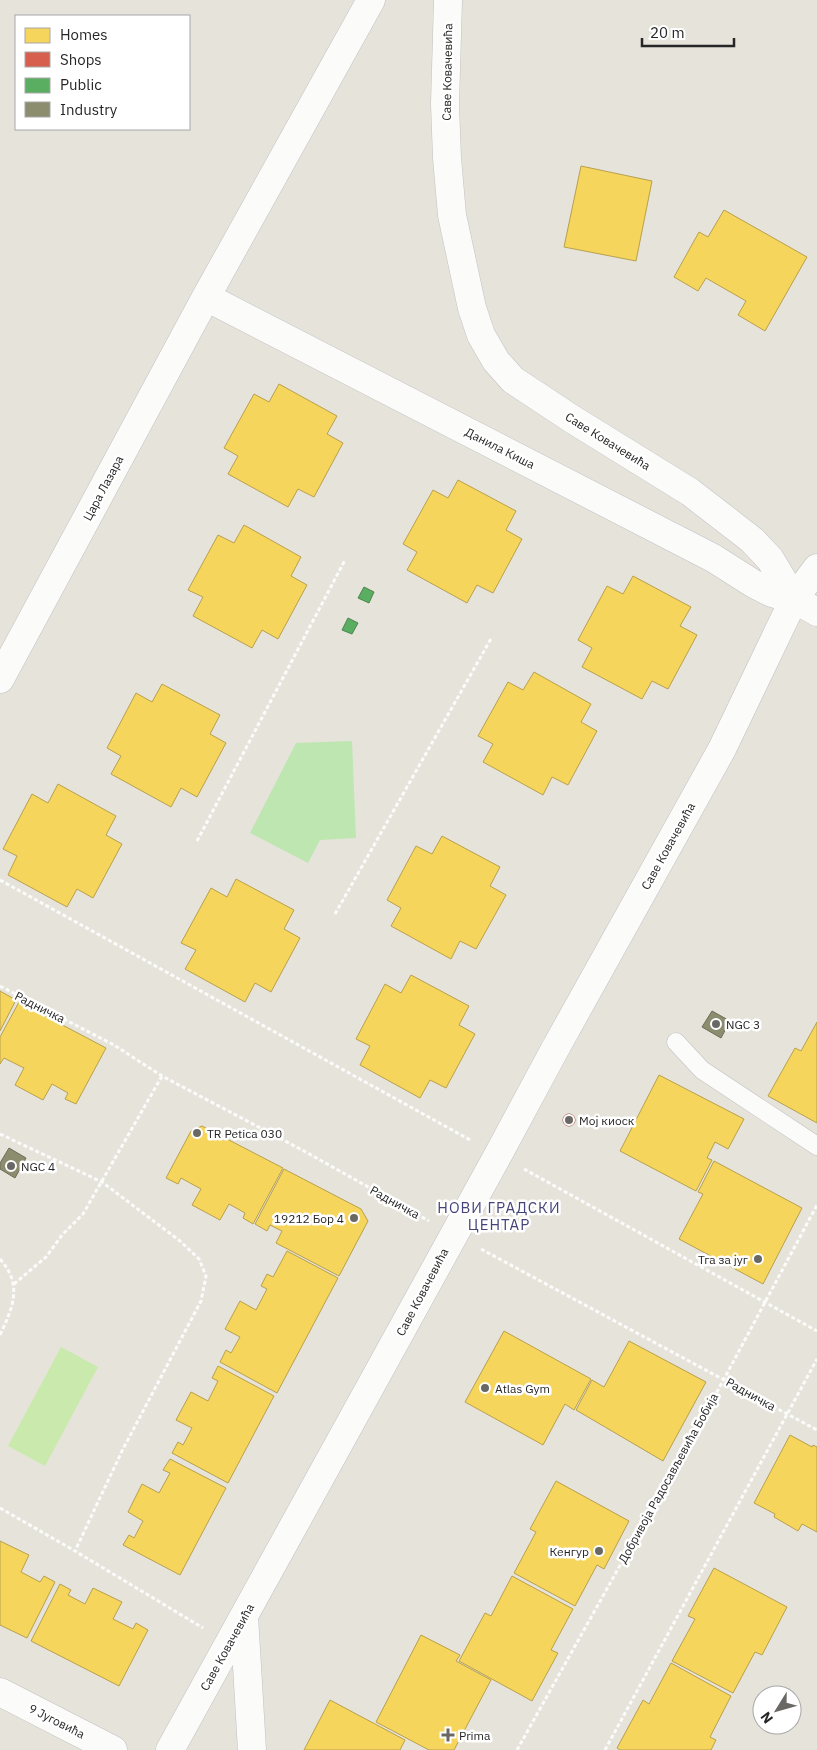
<svg xmlns="http://www.w3.org/2000/svg" width="817" height="1750" font-family="'IBM Plex Sans',sans-serif">
	<rect width="100%" height="100%" fill="#e6e3db"/>
	<path fill="#bde6b0" d="M352 741 356 838 320 840 308 863 250 833 296 743Z"/>
	<path fill="#c9eaac" d="M61 1347 98 1367 45 1466 8 1446Z"/>
	<path fill="#f6d55c" stroke="#b8a04c" d="M581 166 652 181 636 261 564 247Z
		M724 210 807 257 765 331 738 315 746 301 706 278 698 291 674 277 699 232 708 237Z
		M279 384 337 416 327 434 343 443 314 497 298 489 288 507 228 474 238 456 224 448 254 394 269 402Z
		M458 480 516 511 506 530 522 539 493 593 477 585 467 603 407 570 417 552 403 544 433 490 448 498Z
		M244 525 301 557 291 576 307 585 278 639 262 630 252 648 193 616 203 597 188 590 218 535 234 543Z
		M633 576 691 607 680 626 697 635 668 689 652 681 642 699 582 667 592 648 578 640 607 586 623 594Z
		M534 672 591 704 581 722 597 731 568 785 552 777 543 795 483 762 493 744 478 736 508 682 523 690Z
		M162 684 220 715 210 734 226 743 197 797 181 788 171 807 111 774 121 756 107 748 136 693 152 702Z
		M58 784 116 816 106 835 122 844 93 898 77 889 67 907 8 875 17 856 3 849 32 794 48 803Z
		M442 836 500 867 490 886 506 895 476 949 460 941 451 959 391 926 401 908 387 900 416 846 432 854Z
		M236 879 294 910 284 929 300 938 271 992 255 983 245 1002 185 969 196 950 181 943 211 888 227 897Z
		M411 975 469 1006 459 1025 475 1034 446 1088 430 1080 420 1098 360 1065 370 1046 356 1039 385 984 401 993Z
		M0 991 16 1000 0 1031Z
		M19 1002 106 1048 76 1104 65 1099 68 1093 52 1084 43 1100 15 1085 24 1068 4 1058 0 1064V1037Z
		M817 1022V1123L768 1096 795 1048 801 1051Z
		M659 1075 744 1119 728 1149 715 1142 707 1158 712 1160 696 1191 620 1151Z
		M202 1126 283 1168 253 1224 243 1218 245 1213 229 1204 220 1220 192 1205 201 1189 181 1178 178 1184 166 1178 191 1131Z
		M714 1161 802 1208 763 1284 679 1239 703 1194 698 1192Z
		M284 1169 361 1209 368 1221 339 1276 276 1243 282 1231 270 1225 267 1231 255 1224Z
		M287 1251 338 1278 277 1393 220 1362 226 1350 231 1353 240 1337 225 1329 240 1301 256 1310 267 1289 261 1286 267 1274 273 1277Z
		M504 1331 591 1379 574 1410 565 1404 543 1445 465 1402Z
		M629 1341 706 1382 663 1461 576 1410 592 1380 604 1387Z
		M218 1366 274 1396 228 1483 172 1453 178 1442 183 1445 192 1428 176 1420 191 1392 208 1401 218 1381 212 1378Z
		M790 1435 812 1447 813 1445 817 1447V1532L802 1524 798 1531 774 1517 775 1514 754 1503Z
		M170 1459 226 1488 180 1575 123 1545 129 1535 134 1538 143 1521 128 1512 142 1484 159 1493 170 1473 163 1470Z
		M556 1481 629 1521 604 1569 597 1565 575 1606 514 1573 536 1532 530 1529Z
		M0 1541 29 1555 21 1572 40 1582 44 1576 55 1582 27 1638 0 1625Z
		M714 1568 787 1607 762 1655 755 1652 733 1693 672 1661 695 1619 688 1616Z
		M512 1576 573 1609 551 1650 558 1653 532 1701 459 1661 485 1613 491 1616Z
		M60 1584 71 1590 68 1595 85 1604 93 1588 122 1602 113 1619 133 1629 136 1623 148 1630 119 1686 31 1641Z
		M421 1635 460 1655 456 1661 491 1680 454 1750H429L376 1722Z
		M671 1663 731 1696 710 1737 716 1740 711 1750H620L617 1748 643 1700 649 1704Z
		M330 1700 405 1740 400 1750H304Z"/>
	<path fill="#d6604d" stroke="#a14f41" d="M563 1120a6 6 0 1 1 12 0a6 6 0 1 1-12 0Z"/>
	<path fill="#5aae61" stroke="#4a854f" d="M364 587 374 592 369 603 358 598Z
		M348 618 358 623 352 634 342 630Z"/>
	<path fill="#8c8c6e" stroke="#6d6d58" d="M712 1011 730 1021 721 1038 702 1027Z
		M9 1148 26 1158 15 1178 0 1169V1163Z"/>
	<g fill="none" stroke-linecap="round" stroke-linejoin="round">
		<g stroke="#c2c1c2" stroke-width="19">
			<path id="lane" d="M676 1042 702 1070 817 1146"/>
		</g>
		<g stroke="#c2c1c2" stroke-width="29">
			<path id="street" d="M206 297 713 558 754 584 772 593 794 599 817 612
				M794 599 817 568
				M0 679 206 297 371 0
				M244 1616 252 1750
				M0 1692 113 1750
				M170 1750 498 1155 555 1049 722 749 794 599 770 559 752 540 690 492 572 419 513 380 496 361 481 335 472 308 452 215 447 158 445 104 448 0"/>
		</g>
		<path stroke="#fbfbfa" stroke-width="3" stroke-dasharray="4 2.5" stroke-linecap="butt" d="M197 841 345 560
			M0 880 472 1141
			M335 914 492 637
			M0 986 114 1045 162 1076 304 1151 429 1221
			M0 1134 102 1182 180 1241 199 1259 206 1276 201 1301 122 1451 75 1551
			M524 1169 817 1331
			M481 1249 817 1430
			M0 1259C23 1285 13 1307 0 1335
			M14 1284 46 1257 62 1235 83 1214 162 1076
			M0 1508 75 1551 203 1628
			M517 1750 724 1379 817 1205
			M605 1750 817 1359"/>
		<use href="#lane" stroke="#fbfbfa" stroke-width="18"/>
		<use href="#street" stroke="#fbfbfa" stroke-width="28"/>
	</g>
	<g fill="#696865" stroke="#fff" stroke-width="2">
		<circle cx="716" cy="1024" r="5"/>
		<circle cx="569" cy="1120" r="5"/>
		<circle cx="197" cy="1133" r="5"/>
		<circle cx="11" cy="1166" r="5"/>
		<circle cx="354" cy="1218" r="5"/>
		<circle cx="758" cy="1259" r="5"/>
		<circle cx="485" cy="1388" r="5"/>
		<circle cx="599" cy="1551" r="5"/>
		<path d="M445.5 1727.5h5v5h5v5h-5v5h-5v-5h-5v-5h5z"/>
	</g>
	<g text-anchor="middle" dominant-baseline="central" stroke-width="5" stroke-linejoin="round" paint-order="stroke">
		<g font-size="12" fill="#262626" stroke="#fff">
			<text transform="translate(447 72) rotate(-89)">Саве Ковачевића</text>
			<text transform="translate(608 441) rotate(32)">Саве Ковачевића</text>
			<text transform="translate(500 448) rotate(27)">Данила Киша</text>
			<text transform="translate(103 488) rotate(-62)">Цара Лазара</text>
			<text transform="translate(668 846) rotate(-61)">Саве Ковачевића</text>
			<text transform="translate(40 1007) rotate(27)">Радничка</text>
			<text transform="translate(395 1202) rotate(29)">Радничка</text>
			<text transform="translate(422 1292) rotate(-62)">Саве Ковачевића</text>
			<text transform="translate(751 1394) rotate(29)">Радничка</text>
			<text transform="translate(668 1478) rotate(-61)">Добривоја Радосављевића Бобија</text>
			<text transform="translate(227 1647) rotate(-61)">Саве Ковачевића</text>
			<text transform="translate(57 1721) rotate(27)">9 Југовића</text>
		</g>
		<g font-size="12" fill="#262626" stroke="#fff" text-anchor="start">
			<text x="726" y="1024">NGC 3</text>
			<text x="579" y="1120">Мој киоск</text>
			<text x="207" y="1133">TR Petica 030</text>
			<text x="21" y="1166">NGC 4</text>
			<text x="344" y="1218" text-anchor="end">19212 Бор 4</text>
			<text x="748" y="1259" text-anchor="end">Тга за југ</text>
			<text x="495" y="1388">Atlas Gym</text>
			<text x="589" y="1551" text-anchor="end">Кенгур</text>
			<text x="459" y="1735">Prima</text>
		</g>
		<g font-size="15" letter-spacing="1" fill="#44447a" stroke="#fff">
			<text x="499" y="1207">НОВИ ГРАДСКИ<tspan x="499" dy="17">ЦЕНТАР</tspan></text>
		</g>
	</g>
	<rect x="15" y="15" width="175" height="115" fill="#ffffff" stroke="#a8a8a8"/>
	<rect x="25" y="28" width="25" height="15" fill="#f6d55c" stroke="#a8a8a8"/>
	<text x="60" y="40" font-size="15" fill="#262626">Homes</text>
	<rect x="25" y="52" width="25" height="15" fill="#d6604d" stroke="#a8a8a8"/>
	<text x="60" y="65" font-size="15" fill="#262626">Shops</text>
	<rect x="25" y="78" width="25" height="15" fill="#5aae61" stroke="#a8a8a8"/>
	<text x="60" y="90" font-size="15" fill="#262626">Public</text>
	<rect x="25" y="102" width="25" height="15" fill="#8c8c6e" stroke="#a8a8a8"/>
	<text x="60" y="115" font-size="15" fill="#262626">Industry</text>
	<g transform="translate(777 1710) rotate(233)"><circle r="24" fill="#ffffff" stroke="#a8a8a8"/>
	<path d="M0-4L9 19L0 12L-9 19Z" fill="#696865"/>
	<text y="-8" font-size="14" font-weight="bold" text-anchor="middle" fill="#262626">N</text>
	</g>
	<path d="M642 38v8h92v-8" fill="none" stroke="#262626" stroke-width="2.5"/>
	<text x="650" y="38" font-size="15" fill="#262626" stroke="#ffffff" stroke-width="4" paint-order="stroke">20 m</text>
</svg>
